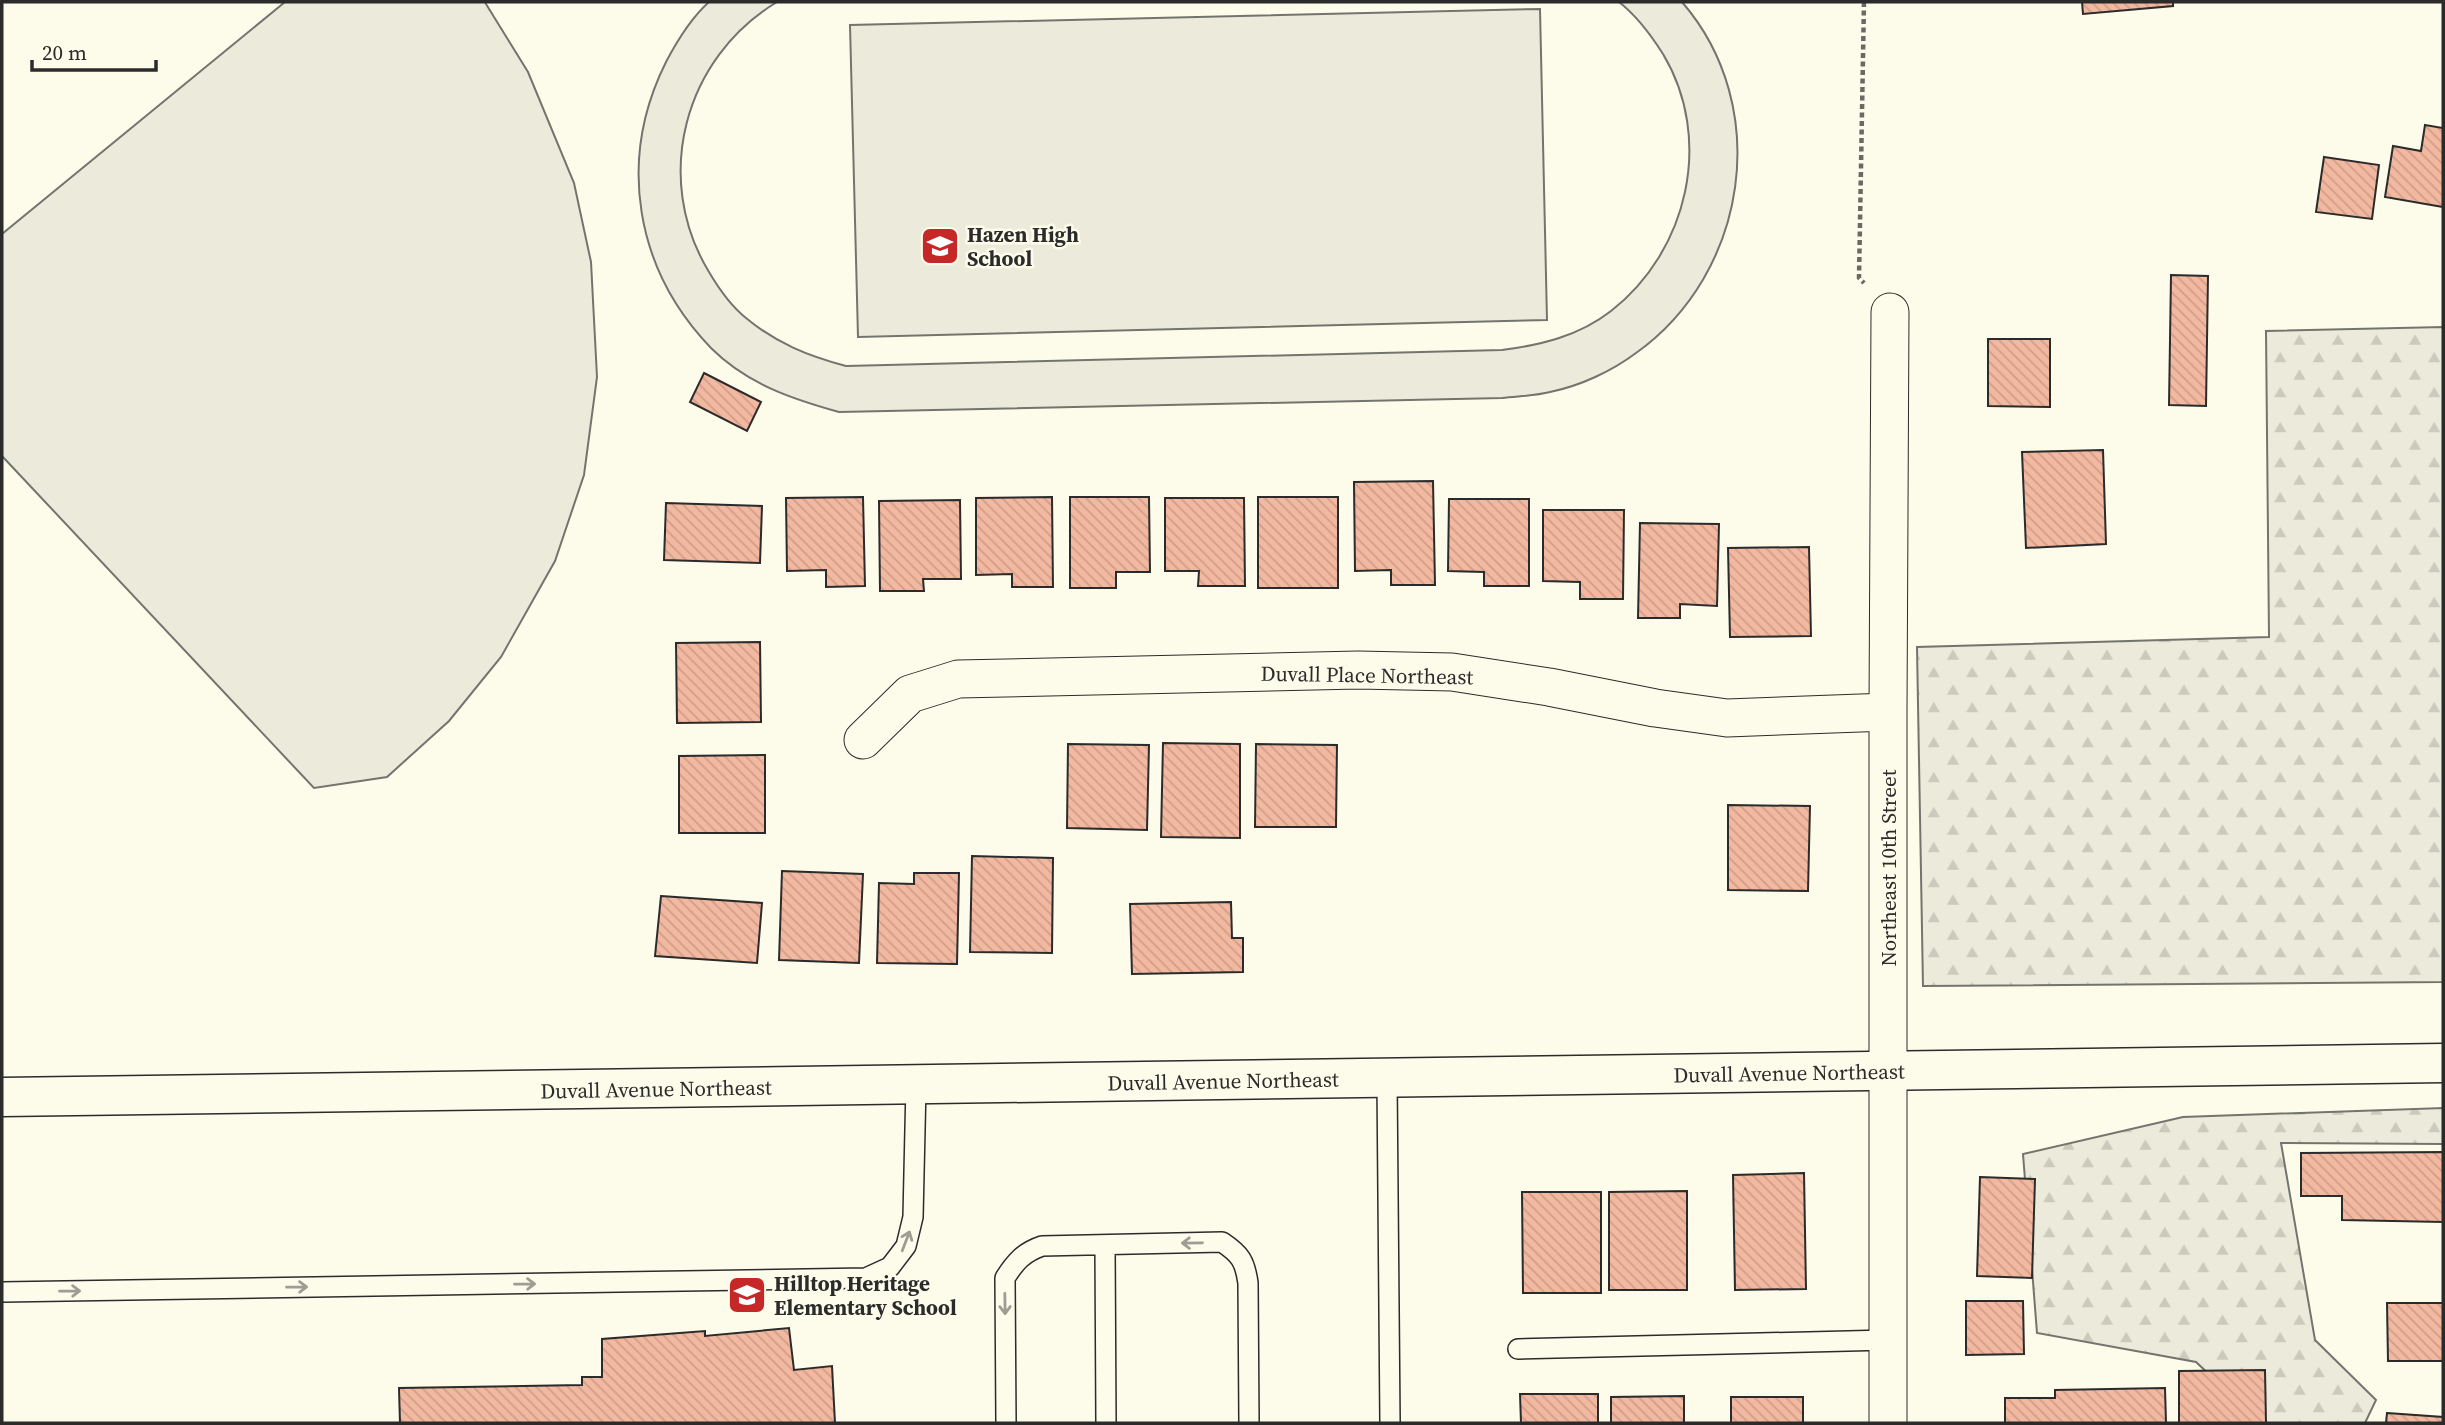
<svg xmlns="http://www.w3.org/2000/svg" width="2445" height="1425" font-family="'Source Serif 4',serif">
	<defs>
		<pattern id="forest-firs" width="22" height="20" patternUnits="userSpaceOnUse" patternTransform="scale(1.75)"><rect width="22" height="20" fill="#ecebdb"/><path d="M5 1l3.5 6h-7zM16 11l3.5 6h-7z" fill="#cbcabc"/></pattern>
		<pattern id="building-back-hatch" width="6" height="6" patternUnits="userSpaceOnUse" patternTransform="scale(1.75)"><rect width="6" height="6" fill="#f2b8a0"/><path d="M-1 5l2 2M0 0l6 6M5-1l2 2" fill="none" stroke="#d09e8a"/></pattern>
	</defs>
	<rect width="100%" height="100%" fill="#fdfbea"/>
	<path fill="url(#forest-firs)" stroke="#74746e" stroke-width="2" d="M2443 327V982L1923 986 1917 647 2269 637 2266 331Z
		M2443 1108V1144L2281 1143 2315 1340 2376 1400 2365 1423H2261L2196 1362 2037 1333 2023 1154 2183 1117Z"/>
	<path fill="#ecebdb" stroke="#74746e" stroke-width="2" d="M285 2H485L486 4 528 72 574 183 591 262 597 377 584 475 555 561 501 657 449 721 387 777 314 788 2 456V234Z
		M709 2H777C684 58 652 178 709 272 719 289 731 306 746 318 776 343 808 356 846 366L1502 350C1541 345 1579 336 1611 311 1688 251 1714 139 1663 54 1651 35 1637 16 1619 2H1682C1773 107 1748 273 1636 353 1612 371 1580 386 1550 392 1535 396 1518 396 1502 398L839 412C792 399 747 384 711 348 635 269 617 160 666 62 677 41 691 18 709 2Z
		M1540 9 1547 320 858 337 850 25Z"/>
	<path fill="url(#building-back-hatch)" stroke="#2b2b2b" stroke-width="2" d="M2082 2H2173V6L2083 14Z
		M2425 125 2443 128V207L2385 197 2393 146 2421 151Z
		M2324 157 2379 165 2372 219 2316 212Z
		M2171 275 2208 276 2206 406 2169 405Z
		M1988 339H2050V407L1988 406Z
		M704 373 761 402 747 431 690 402Z
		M2103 450 2106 544 2026 548 2022 452Z
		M1433 481 1435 585H1391V570L1355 571 1354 482Z
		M863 497 865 586 826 587V570L787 571 786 498Z
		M1052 497 1053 587H1012V574L976 575V498Z
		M1070 497H1149L1150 572H1116V588H1070Z
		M1258 497H1338V588H1258Z
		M1165 498H1244L1245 586H1198L1199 571H1165Z
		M1449 499H1529V586H1484V572L1448 571Z
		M960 500 961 579H923L924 591H880L879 501Z
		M666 503 762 506 760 563 664 560Z
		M1543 510H1624L1623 599H1580V582L1543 581Z
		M1640 523 1719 524 1717 606 1680 604V618H1638Z
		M1809 547 1811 636 1730 637 1728 548Z
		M760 642 761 722 677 723 676 643Z
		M1163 743 1240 744V838L1161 837Z
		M1068 744 1149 745 1147 830 1067 828Z
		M1256 744 1337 745 1336 827H1255Z
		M765 755V833H679V756Z
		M1728 805 1810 806 1808 891 1728 890Z
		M972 856 1053 858 1052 953 970 952Z
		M782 871 863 874 859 963 779 960Z
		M914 873H959L957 964 877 963 879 883 914 884Z
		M661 896 762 903 757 963 655 956Z
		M1231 902 1232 938H1243V972L1132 974 1130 904Z
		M2443 1152V1222L2342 1220V1196H2301V1153Z
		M1804 1173 1806 1289 1735 1290 1733 1175Z
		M1980 1177 2035 1179 2032 1278 1977 1276Z
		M1687 1191V1290H1609V1192Z
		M1522 1192H1601V1293H1523Z
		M1966 1301H2023L2024 1354 1966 1355Z
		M2387 1303H2443V1361H2388Z
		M789 1328 794 1370 832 1366 835 1423H400L399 1388 582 1385V1377H602V1339L705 1331V1336Z
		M2265 1370 2266 1423H2179V1371Z
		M2165 1388 2166 1423H2005V1398H2055V1390Z
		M1520 1394H1598V1423H1521Z
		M1684 1396V1423H1611V1397Z
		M1731 1397H1803V1423H1731Z
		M2387 1413 2443 1417V1423H2386Z"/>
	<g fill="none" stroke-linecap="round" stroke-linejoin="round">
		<g stroke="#2b2b2b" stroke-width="22">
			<path id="service" d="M1387 1079 1390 1423
				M1105 1245 1106 1423
				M2 1292 866 1278 890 1267 906 1246 913 1217 916 1085
				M1518 1349 1888 1340
				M1006 1423 1005 1278C1015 1262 1024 1252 1042 1246L1222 1242C1240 1254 1245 1261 1248 1283L1249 1423"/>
		</g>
		<g stroke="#2b2b2b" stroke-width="39">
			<path id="minor" d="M863 740 910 694 958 679 1358 670 1452 672 1549 687 1655 708 1727 718 1888 712
				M1888 1423V712L1890 312"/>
		</g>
		<g stroke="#2b2b2b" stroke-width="41">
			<path id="secondary" d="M2 1097 2443 1063"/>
		</g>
		<path stroke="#6a6964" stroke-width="4.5" stroke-dasharray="5 3.5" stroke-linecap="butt" d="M1864 2 1859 278 1864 283"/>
		<use href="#service" stroke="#fdfbea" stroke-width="19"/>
		<use href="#minor" stroke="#fdfbea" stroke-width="37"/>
		<use href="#secondary" stroke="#fdfbea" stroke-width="38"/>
	</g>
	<defs><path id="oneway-shaft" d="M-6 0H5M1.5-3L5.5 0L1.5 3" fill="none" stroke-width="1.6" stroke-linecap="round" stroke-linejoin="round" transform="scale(1.75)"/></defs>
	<g stroke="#9e9d94">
		<use href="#oneway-shaft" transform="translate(906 1241) rotate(-69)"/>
		<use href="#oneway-shaft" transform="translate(1192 1243) rotate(179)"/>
		<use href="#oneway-shaft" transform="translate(525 1284) rotate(-1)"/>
		<use href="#oneway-shaft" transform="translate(297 1287) rotate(-1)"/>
		<use href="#oneway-shaft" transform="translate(70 1291) rotate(-1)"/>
		<use href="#oneway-shaft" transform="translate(1005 1304) rotate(89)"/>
	</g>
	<defs>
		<g id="school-square" transform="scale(2.0125)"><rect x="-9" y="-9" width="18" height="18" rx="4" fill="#c62828" stroke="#fdfbea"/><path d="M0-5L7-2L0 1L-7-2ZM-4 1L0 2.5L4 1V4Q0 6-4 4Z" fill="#fff"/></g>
	</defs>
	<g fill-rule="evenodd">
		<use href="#school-square" x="940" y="246"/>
		<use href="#school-square" x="747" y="1295"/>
	</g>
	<g text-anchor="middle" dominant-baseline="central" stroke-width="5" stroke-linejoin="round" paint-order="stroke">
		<g font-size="21" font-weight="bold" fill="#2b2b2b" stroke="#fdfbea" text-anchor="start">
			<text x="967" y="234">Hazen High<tspan x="967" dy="24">School</tspan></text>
			<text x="774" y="1283">Hilltop Heritage<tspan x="774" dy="24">Elementary School</tspan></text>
		</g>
		<g font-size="21" fill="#2b2b2b" stroke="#fdfbea">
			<text transform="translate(1367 675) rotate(1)">Duvall Place Northeast</text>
			<text transform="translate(1888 868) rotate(-90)">Northeast 10th Street</text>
			<text transform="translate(1789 1073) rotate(-1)">Duvall Avenue Northeast</text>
			<text transform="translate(1223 1081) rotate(-1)">Duvall Avenue Northeast</text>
			<text transform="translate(656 1089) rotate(-1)">Duvall Avenue Northeast</text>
		</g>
	</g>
	<rect width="2445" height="1425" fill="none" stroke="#2b2b2b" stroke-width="7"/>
	<path d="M32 60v10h124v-10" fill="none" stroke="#2b2b2b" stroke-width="3.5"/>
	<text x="42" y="60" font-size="21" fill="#2b2b2b" stroke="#fdfbea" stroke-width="5" paint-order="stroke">20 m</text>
</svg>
